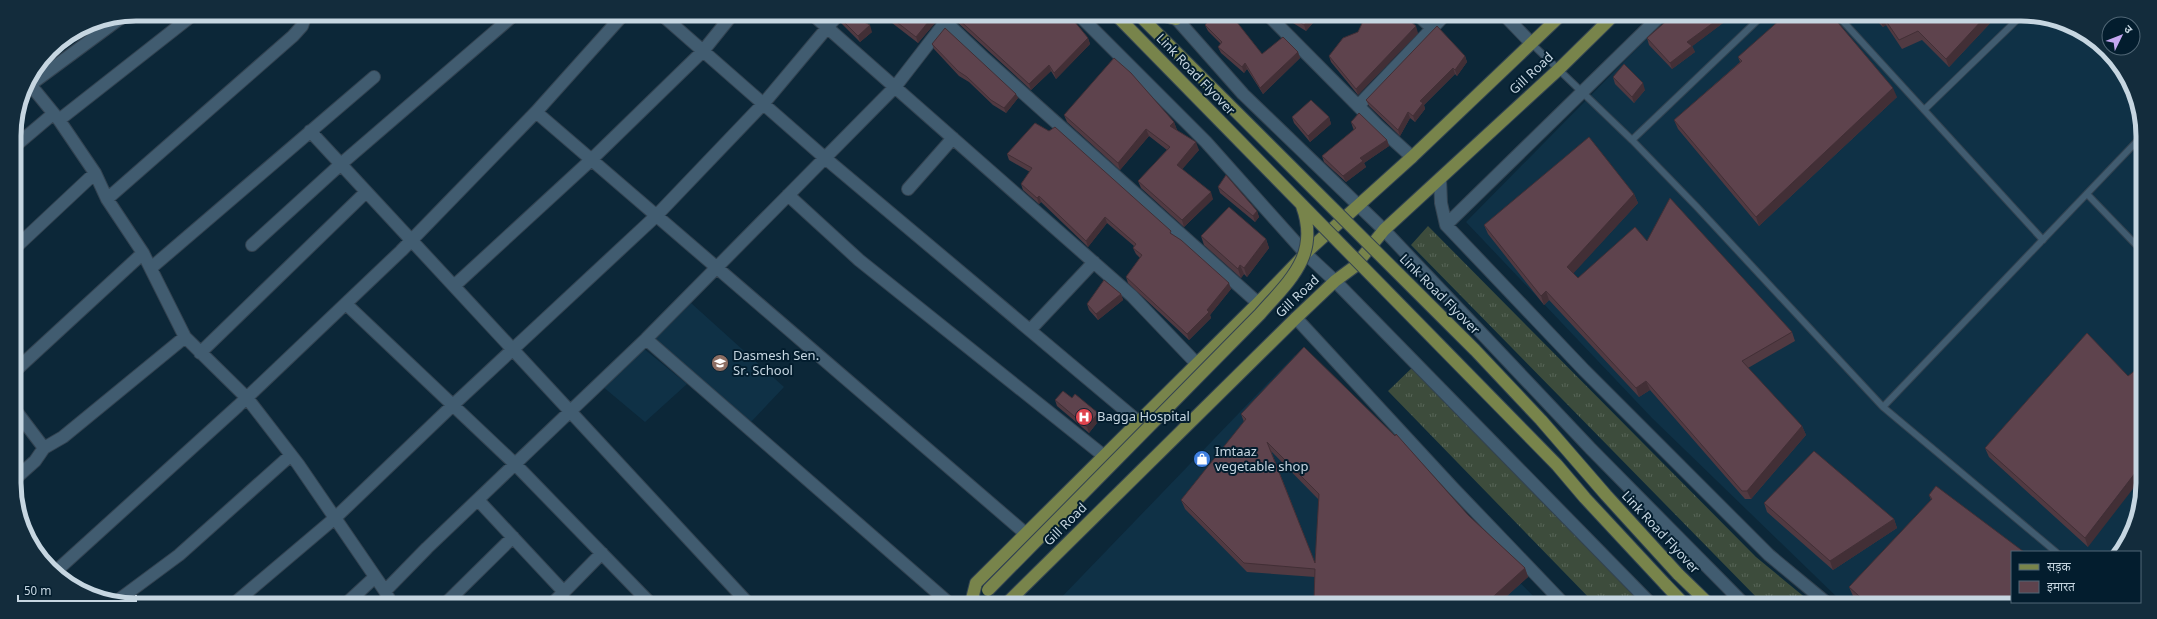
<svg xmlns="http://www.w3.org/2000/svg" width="2157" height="619" font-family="Georgia,'Noto Sans Devanagari',serif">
	<defs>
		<pattern id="grass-tufts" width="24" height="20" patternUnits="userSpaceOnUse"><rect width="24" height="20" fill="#3d4c3c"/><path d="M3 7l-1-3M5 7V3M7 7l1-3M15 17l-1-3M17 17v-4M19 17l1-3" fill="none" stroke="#586558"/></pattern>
	</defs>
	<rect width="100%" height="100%" fill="#0c2738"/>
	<path fill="#0f3146" d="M1668 17 2052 18 2082 31 2112 56 2141 113 2139 514 2121 552H2012V602H2040L2028 605 1844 604 1652 418 1466 222Z
		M691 303 784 387 750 423 655 339Z
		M643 348 687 384 645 422 602 386Z
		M1295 355 1541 604 1251 603 1239 599 1210 603H1056Z"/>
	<path fill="url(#grass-tufts)" d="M1428 226 1756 557 1813 604H1763L1411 245Z
		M1417 363 1652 604H1595L1388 391Z"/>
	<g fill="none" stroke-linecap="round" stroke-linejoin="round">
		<g stroke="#334351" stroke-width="8">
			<path id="lane" d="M1840 18 2043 240
				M1532 44 1632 140 1696 206 1883 407 2056 552
				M1924 110 2019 18
				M1632 140 1761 17
				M2087 194 2140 249
				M1883 407 2141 137"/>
		</g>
		<g stroke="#334351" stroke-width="14">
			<path id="street" d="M662 15 825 158 1139 422
				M813 15 1132 296 1197 364
				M1269 16 1378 126 1412 157
				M1420 17 1432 28
				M1506 17 1532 44
				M946 22 985 59 1258 303
				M28 82 59 120 95 173 107 199 143 253 185 337 247 398 298 464 385 591 390 601
				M23 90 122 17
				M1358 106 1443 17
				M536 112 1025 533
				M59 120 194 14
				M310 131 747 602
				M14 147 53 114
				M1440 179 1441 203 1446 225 1584 370 1769 555 1828 604
				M908 189 953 138
				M788 195 859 260 1104 456
				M107 199 293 36 302 26 305 17 304 14
				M1446 225 1659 17
				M252 245 341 164 514 15
				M15 248 95 173
				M151 268 374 77
				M454 286 591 160 703 51 732 15
				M346 304 515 464 649 602
				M1296 318 1453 488 1564 604
				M1030 330 1094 262
				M646 339 949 603
				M200 353 366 192
				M16 370 143 253
				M16 411 44 448
				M16 478 35 461 44 448 63 437 185 337
				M478 500 564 592
				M55 572 238 406 401 251 536 112 623 15
				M385 591 427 548 646 339 895 87 950 16
				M121 598 179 555 291 455
				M237 601 335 518 453 405 656 216 764 103 837 16
				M349 601 375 577
				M447 602 513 537
				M554 602 602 553"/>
		</g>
		<g stroke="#334351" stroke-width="14">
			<path id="secondary" d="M1080 16 1206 142 1306 254 1335 281 1651 604
				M1174 16 1243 94 1384 230 1591 449 1744 604"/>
		</g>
		<g stroke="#334351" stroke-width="14">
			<path id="primary" d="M1165 16 1176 19
				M1678 574 1709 604
				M1665 584 1684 604
				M971 603 976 583 1258 303 1311 248 1412 157 1559 17
				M1007 603 1296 318 1335 281 1354 267 1384 230 1559 69 1612 17"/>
		</g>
		<use href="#lane" stroke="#415c70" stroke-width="6"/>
		<use href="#street" stroke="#415c70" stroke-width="12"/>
		<use href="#secondary" stroke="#415c70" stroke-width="12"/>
		<use href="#primary" stroke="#78844b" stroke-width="12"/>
		<g stroke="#334351" stroke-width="14" stroke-linecap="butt">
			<path id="primary-bridge" d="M1117 16 1557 465 1585 498 1665 584
				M1140 16 1475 350 1541 420 1606 495 1678 574
				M988 590 1260 314C1290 280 1320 255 1302 206"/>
		</g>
		<use href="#primary-bridge" stroke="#78844b" stroke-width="12"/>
	</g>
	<path fill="#513a42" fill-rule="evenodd" d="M883 16H941L918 43Z
		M954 16H1070L1088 38 1090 44 1056 79 1051 71 1031 90 956 21Z
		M1214 16H1236L1234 19 1262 54 1298 52 1300 58 1263 94 1247 69 1244 73 1221 53 1218 47 1221 44 1208 31 1205 25Z
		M1285 16 1318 17 1306 31 1293 23 1292 21Z
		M839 17 872 32 860 42 841 23Z
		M1671 17H1731L1692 46 1695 52 1672 69 1649 45 1647 38Z
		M1367 18 1418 33 1358 95 1331 62 1329 56 1358 32Z
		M1874 18H1995L1949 67 1922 40 1902 49 1886 25 1883 27Z
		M932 44 1018 98 1006 113 993 105 969 82 959 76 934 49Z
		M1465 56 1467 62 1457 76 1455 74 1424 105 1425 109 1415 122 1410 118 1400 136 1369 106 1366 100Z
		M1738 57 1897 97 1759 226 1678 129 1674 120 1740 62Z
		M1613 77 1645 90 1634 103 1615 84Z
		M1064 115 1174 122 1177 130 1199 150 1182 169 1213 199 1184 227 1141 188 1138 181 1167 150 1149 136 1120 170 1067 122Z
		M1292 117H1329L1331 124 1310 142 1294 123Z
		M1351 122 1387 140 1389 146 1364 163 1366 167 1346 182 1324 162 1322 156 1354 130 1353 128Z
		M1007 154 1172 235 1231 289 1210 315 1211 318 1189 340 1128 283 1126 277 1140 258 1136 254 1133 248 1134 246 1107 223 1088 247 1041 202 1039 204 1023 190 1021 184 1030 172 1009 160Z
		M1218 187 1257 211 1259 217 1255 222 1220 193Z
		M1634 194 1638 203 1573 273 1578 278 1647 241 1792 332 1795 341 1748 368 1802 426 1806 435 1751 499H1745L1650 390 1639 397 1549 300 1544 305 1488 234 1484 225Z
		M1201 236 1266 239 1269 248 1247 277 1244 274 1241 278 1204 245Z
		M1121 294 1123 300 1098 320 1089 310 1087 304Z
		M2087 333 2088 547 1989 457 1985 448Z
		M1072 398 1100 419 1089 433 1057 406 1055 400Z
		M1241 414 1469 516 1525 568 1528 577 1498 604 1315 603 1314 601 1315 577 1247 572 1185 509 1181 500 1244 422ZM1271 451 1319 500 1315 563Z
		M1929 495 2028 605 1861 604 1853 596 1849 587 1931 500Z
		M1764 503 1894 519 1897 528 1833 570 1767 512Z"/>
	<path fill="#422f36" d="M933 16H941L918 43 916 37Z
		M1231 16H1236L1233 21Z
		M1311 17H1318L1306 31 1304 25Z
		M1721 17H1731L1690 48 1687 42Z
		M1879 18H1883L1886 25 1883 27Z
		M1984 18H1995L1949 67 1946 59Z
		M870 25 872 32 860 42 858 36Z
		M1416 26 1418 33 1358 95 1356 89Z
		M1088 38 1090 44 1056 79 1054 73Z
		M1692 46 1695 52 1672 69 1670 63Z
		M1298 52 1300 58 1263 94 1260 88Z
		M1465 56 1467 62 1457 76 1455 70Z
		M1245 63 1247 69 1244 73 1242 67Z
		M1049 65 1051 71 1031 90 1029 84Z
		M1453 68 1455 74 1424 105 1425 109 1415 122 1413 116 1420 101Z
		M1643 83 1645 90 1634 103 1632 97Z
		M1893 88 1897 97 1759 226 1756 217Z
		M1016 94 1018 98 1006 113 1004 108Z
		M1408 112 1410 118 1400 136 1398 130Z
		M1329 117 1331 124 1310 142 1308 136Z
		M1174 122 1177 130 1173 133 1170 126Z
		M1146 129 1149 136 1120 170 1118 163Z
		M1387 140 1389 146 1364 163 1366 167 1346 182 1343 176 1360 158Z
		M1196 142 1199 150 1179 173 1177 165Z
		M1211 192 1213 199 1184 227 1182 220Z
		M1634 194 1638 203 1571 276 1567 267Z
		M1039 196 1041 202 1039 204 1037 198Z
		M1257 211 1259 217 1255 222 1253 216Z
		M1105 217 1107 223 1088 247 1086 241Z
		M1266 239 1269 248 1247 277 1244 268Z
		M1240 265 1244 274 1241 278 1238 269Z
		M1229 283 1231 289 1210 315 1211 318 1189 340 1187 334Z
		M1546 291 1549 300 1544 305 1541 296Z
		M1121 294 1123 300 1098 320 1096 314Z
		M1646 381 1650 390 1639 397 1636 388Z
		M1098 413 1100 419 1089 433 1087 427Z
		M1802 426 1806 435 1751 499 1747 491Z
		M2139 468V481L2088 547 2085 538Z
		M1894 519 1897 528 1833 570 1830 561Z
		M1525 568 1528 577 1498 604H1485Z"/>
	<path fill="#5e434d" stroke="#422f36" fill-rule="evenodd" d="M839 16H852L870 25 858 36 839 17Z
		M889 16H933L916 37Z
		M955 16H1070L1088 38 1054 73 1049 65 1029 84Z
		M1214 16H1232L1262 54 1283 37 1298 52 1260 88 1245 63 1242 67 1218 47 1222 42 1205 25Z
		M1292 16 1311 17 1304 25 1291 17Z
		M1365 17 1367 18 1368 17H1405L1416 26 1356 89 1329 56 1343 38 1358 32Z
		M1671 17H1721L1687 42 1692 46 1670 63 1647 38Z
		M1782 18H1834L1893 88 1756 217 1674 120 1742 61 1738 57Z
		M1884 18H1984L1946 59 1918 31 1899 40Z
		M1437 26 1465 56 1455 70 1453 68 1420 101 1423 103 1413 116 1408 112 1398 130 1366 100Z
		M945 28 1016 94 1004 108 991 100 967 77 958 71 932 44Z
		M1114 58 1131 73 1174 122 1170 126 1196 142 1177 165 1211 192 1182 220 1138 181 1170 147 1146 129 1118 163 1064 115Z
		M1624 64 1643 83 1632 97 1613 77Z
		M1311 100 1329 117 1308 136 1292 117Z
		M1359 113 1387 140 1360 158 1363 161 1343 176 1322 156 1356 128 1351 122Z
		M1035 123 1049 131 1055 127 1171 231 1170 233 1181 240 1229 283 1207 310 1209 312 1187 334 1126 277 1142 255 1133 248 1136 244 1105 217 1086 241 1039 196 1037 198 1021 184 1032 168 1007 154Z
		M1589 137 1634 194 1567 267 1578 278 1635 227 1647 241 1670 198 1792 332 1742 361 1802 426 1747 491H1742L1646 381 1636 388 1546 291 1541 296 1484 225Z
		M1226 175 1257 211 1253 216 1218 187Z
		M1229 207 1266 239 1244 268 1240 265 1238 269 1201 236Z
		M1104 280 1121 294 1096 314 1087 304Z
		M2087 333 2128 376 2140 367 2139 468 2085 538 1985 448Z
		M1304 347 1395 436 1396 434 1469 516 1525 568 1485 604 1320 603 1314 601 1315 569 1244 563 1181 500 1246 419 1241 414ZM1267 442 1319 494 1315 563Z
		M1063 391 1072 398 1075 394 1098 413 1087 427 1055 400Z
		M1814 451 1894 519 1830 561 1764 503Z
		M1936 486 2024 552H2012V602H2040L2028 605 1868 604 1849 587 1932 499 1929 495Z"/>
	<defs>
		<g id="school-disc" transform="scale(0.9)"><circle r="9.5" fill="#8d6e63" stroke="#031d2e"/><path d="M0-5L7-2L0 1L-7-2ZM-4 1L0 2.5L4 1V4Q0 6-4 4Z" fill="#fff"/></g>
		<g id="hospital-disc" transform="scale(0.9)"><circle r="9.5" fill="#e0444e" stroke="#031d2e"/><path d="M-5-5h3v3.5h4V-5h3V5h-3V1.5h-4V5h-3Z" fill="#fff"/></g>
		<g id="shop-disc" transform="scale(0.9)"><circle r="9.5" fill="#3f7fe0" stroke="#031d2e"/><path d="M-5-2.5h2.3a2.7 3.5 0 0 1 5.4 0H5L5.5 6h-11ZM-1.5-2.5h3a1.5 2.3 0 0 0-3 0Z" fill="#fff"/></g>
	</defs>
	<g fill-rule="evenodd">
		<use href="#school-disc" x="720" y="363"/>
		<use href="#hospital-disc" x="1084" y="417"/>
		<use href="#shop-disc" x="1202" y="459"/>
	</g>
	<g text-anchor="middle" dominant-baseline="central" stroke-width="4" stroke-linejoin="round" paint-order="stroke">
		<g font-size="13" fill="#c6d6e1" stroke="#031d2e">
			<text transform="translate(1532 74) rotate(-43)">Gill Road</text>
			<text transform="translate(1195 75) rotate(46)">Link Road Flyover</text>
			<text transform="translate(1439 295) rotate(45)">Link Road Flyover</text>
			<text transform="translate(1298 297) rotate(-44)">Gill Road</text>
			<text transform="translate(1066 525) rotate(-45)">Gill Road</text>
			<text transform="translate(1660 533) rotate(47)">Link Road Flyover</text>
		</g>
		<g font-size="13" fill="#c6d6e1" stroke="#031d2e" text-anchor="start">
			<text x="733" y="356">Dasmesh Sen.<tspan x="733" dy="15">Sr. School</tspan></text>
			<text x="1097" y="417">Bagga Hospital</text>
			<text x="1215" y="452">Imtaaz<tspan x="1215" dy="15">vegetable shop</tspan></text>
		</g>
	</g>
	<path d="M0 0H2157V619H0ZM136 21H2021A115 115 0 0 1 2136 136V483A115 115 0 0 1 2021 598H136A115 115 0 0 1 21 483V136A115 115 0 0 1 136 21Z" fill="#132c3c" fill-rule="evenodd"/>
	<path fill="none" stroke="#c6d6e1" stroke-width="5" d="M136 21H2021A115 115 0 0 1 2136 136V483A115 115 0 0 1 2021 598H136A115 115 0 0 1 21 483V136A115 115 0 0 1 136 21Z"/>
	<rect x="2011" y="551" width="130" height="52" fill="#031d2e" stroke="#516776"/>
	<rect x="2019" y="564" width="20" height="6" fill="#78844b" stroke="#516776"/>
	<text x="2047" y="571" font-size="12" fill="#c6d6e1">सड़क</text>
	<rect x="2019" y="581" width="20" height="12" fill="#5e434d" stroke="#516776"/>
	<text x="2047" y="591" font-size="12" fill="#c6d6e1">इमारत</text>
	<g transform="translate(2121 36) rotate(47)"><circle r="19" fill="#031d2e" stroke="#516776"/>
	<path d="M0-3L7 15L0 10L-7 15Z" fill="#c4a7f1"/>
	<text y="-6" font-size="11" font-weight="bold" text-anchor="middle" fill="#c6d6e1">उ</text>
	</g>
	<path d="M18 595v6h118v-6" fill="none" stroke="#c6d6e1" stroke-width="2"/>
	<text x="24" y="595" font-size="12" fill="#c6d6e1" stroke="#031d2e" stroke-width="3" paint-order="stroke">50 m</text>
</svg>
